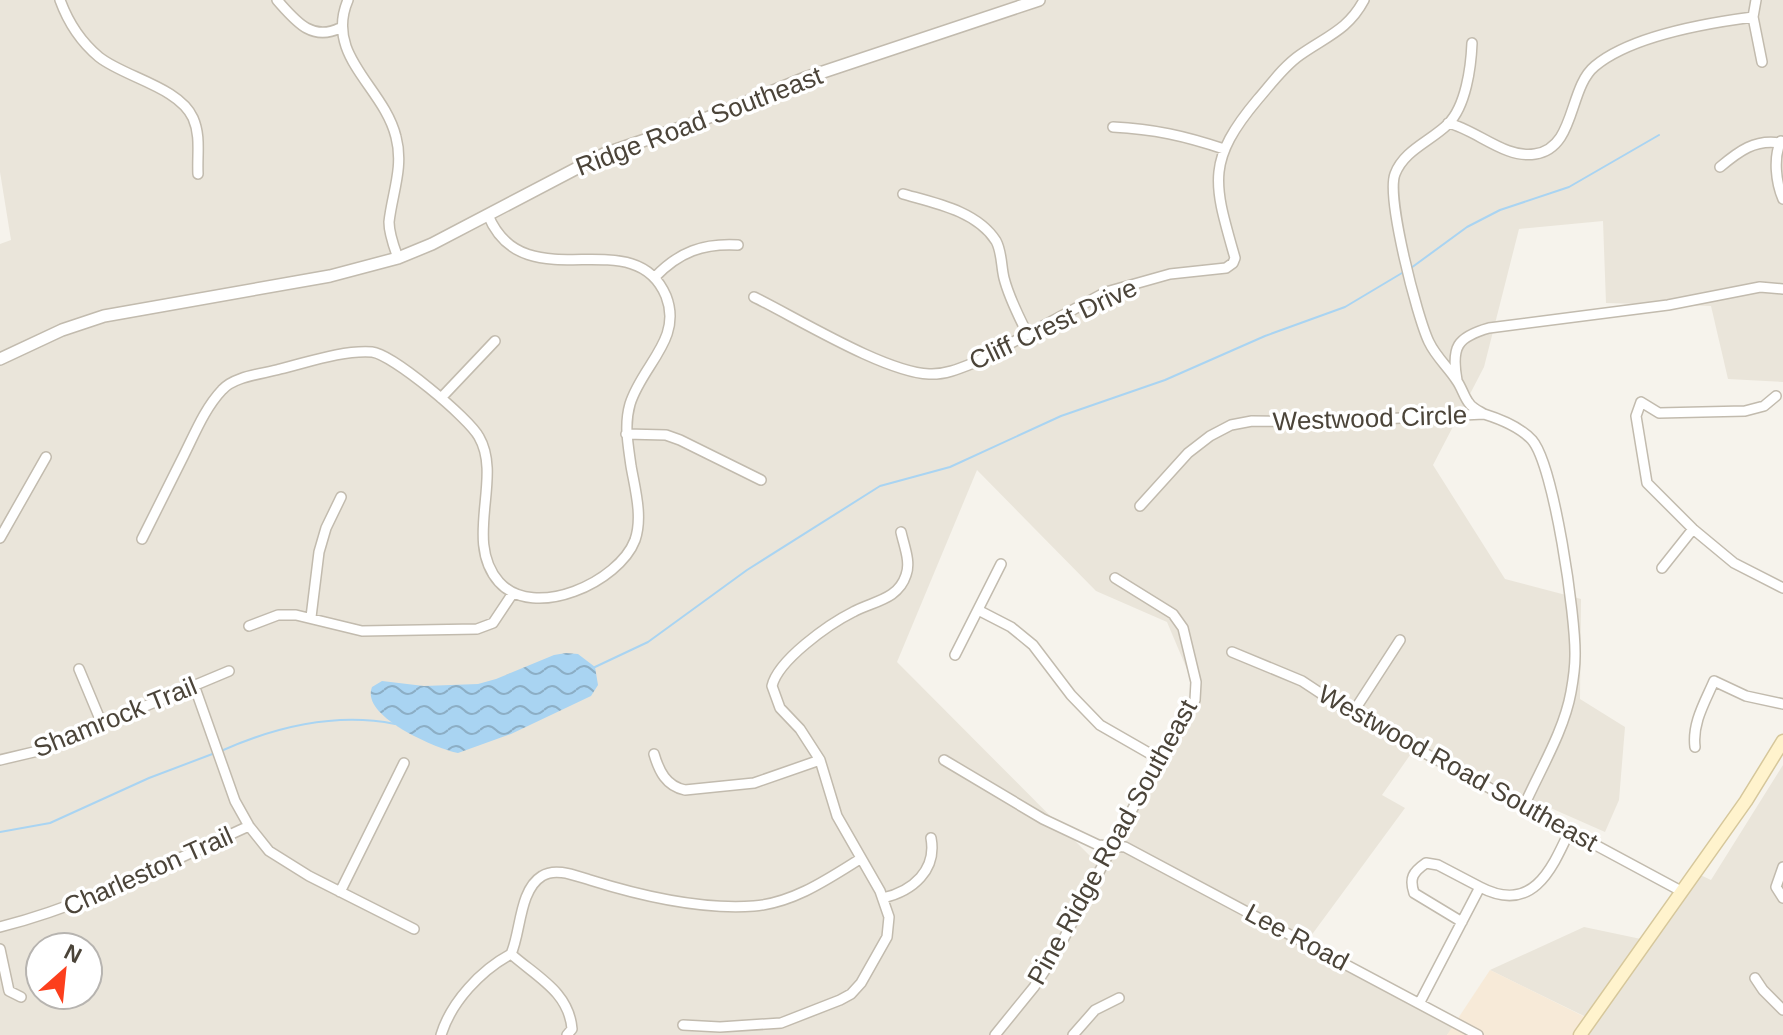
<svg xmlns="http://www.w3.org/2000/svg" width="1783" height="1035" font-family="Arial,sans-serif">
	<defs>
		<pattern id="water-waves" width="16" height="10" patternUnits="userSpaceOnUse" patternTransform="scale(2)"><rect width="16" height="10" fill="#a9d4f2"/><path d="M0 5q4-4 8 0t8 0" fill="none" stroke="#8caec5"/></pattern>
	</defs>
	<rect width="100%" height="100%" fill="#f6f3ec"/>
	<path fill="#eae5da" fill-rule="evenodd" d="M0 0H1783V382L1728 379 1711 306 1606 303 1603 221 1519 229 1484 367 1433 465 1505 579 1581 599 1580 699 1625 727 1619 800 1605 832 1415 748 1382 795 1405 808 1305 944 1455 1025 1447 1035H0V244L11 240 0 172ZM977 470 1096 591 1167 622 1197 693 1096 862 897 662ZM40 947H88V995H40Z
		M1783 765V1035H1575L1586 1017 1490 970 1584 927 1641 939 1694 872 1711 880Z"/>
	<path fill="#f7ead8" d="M1490 970 1587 1018 1575 1035H1447Z"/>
	<path fill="url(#water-waves)" d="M566 653 578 654 595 667 598 685 591 696 511 734 458 753C435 748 360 716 372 687L382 681 424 686 478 684 496 679 554 655Z"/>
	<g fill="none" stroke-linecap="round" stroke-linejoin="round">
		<path stroke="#a9d4f2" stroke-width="2" d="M1411 268 1467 227 1500 210 1569 187 1659 135
			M595 667 648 642 747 570 880 486 950 467 1061 416 1165 380 1265 336 1345 307 1402 273
			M221 751C275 727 335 712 395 724
			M0 832 50 823 149 778 215 753"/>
		<g stroke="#c2bbae" stroke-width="12">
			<path id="minor" d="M60 0C68 22 81 42 99 57 124 77 179 87 193 118 201 136 197 154 198 174
				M277 0C295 20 311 42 340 28
				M348 0C324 56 384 87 396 137 404 167 392 194 389 222 389 234 394 247 398 258
				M1756 0 1753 17 1762 62
				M1472 43C1471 67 1466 106 1448 124 1431 141 1404 150 1395 174 1386 197 1417 317 1429 342 1436 357 1449 368 1457 381 1462 388 1464 397 1469 403 1472 408 1479 411 1484 414
				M1448 123C1477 130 1505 159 1535 154 1576 148 1568 88 1595 66 1631 36 1707 23 1753 17
				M1113 127C1154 129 1185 136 1224 149
				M1781 141C1773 157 1776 183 1783 199
				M1720 167C1739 151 1755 139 1780 143
				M903 194C935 203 977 211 996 241 1002 252 1001 266 1004 278 1009 298 1019 317 1028 335
				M655 277C679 252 703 243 738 245
				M754 297C797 318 884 372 929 374 945 375 961 368 976 362L1106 292 1170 274 1226 268 1233 263 1235 258C1214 184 1205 162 1258 99 1271 84 1284 66 1300 55 1327 36 1348 30 1364 0
				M1457 380C1451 347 1457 337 1489 328L1668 305 1760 287 1783 289
				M1776 396 1764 406 1745 411 1659 413 1641 402 1636 416 1647 483 1693 529 1734 563 1783 588
				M441 398 495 341
				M626 434 666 435 680 440 761 480
				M1140 506 1188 453 1210 436 1231 425 1252 421 1318 422 1484 414C1500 419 1520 427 1532 440 1554 465 1576 618 1575 656 1575 667 1573 681 1571 692 1564 731 1540 770 1524 806
				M0 538 46 457
				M142 539C156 511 170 483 184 455 195 433 205 408 222 390 234 376 263 374 280 369 309 362 342 350 372 352 392 354 469 418 479 437 503 478 463 541 499 582 534 621 619 582 635 540 643 517 635 489 631 466 628 444 624 425 630 404 642 365 683 339 666 296 634 219 524 303 488 215
				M1662 568 1693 529
				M978 610 1011 627 1033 645 1071 695 1100 725 1161 760
				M311 617 319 552 326 528 341 497
				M249 626 278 615H296L362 631 477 629 493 623 513 593
				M1232 652 1302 681 1352 714 1681 891
				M955 655 1001 564
				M79 669 102 724
				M194 685 235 801 249 826 269 851 309 876 414 929
				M1352 714 1400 640
				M1695 747C1692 723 1705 702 1714 681L1746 696 1783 704
				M654 754C659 771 666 786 685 790L754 783 820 760
				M0 760 38 751 229 671
				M944 760 1043 819 1098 845 1125 847 1478 1035
				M1783 867 1776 887 1783 898
				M340 892 404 763
				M883 898C913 891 937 870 931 838
				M1462 922 1414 893C1409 878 1413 872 1426 863L1438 865 1480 887
				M0 927C87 905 167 863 249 826
				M0 949 9 991 21 997
				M511 954C537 977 569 992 572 1029L567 1035
				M1755 978 1763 990 1783 1010
				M1420 1002 1480 887C1532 914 1551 871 1570 830
				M683 1025 720 1027 781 1023 840 1000 851 994 861 983 887 937 889 917 880 891 837 816 820 760 800 729 780 708 772 686C778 660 829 624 853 612 873 601 898 600 906 575 911 562 904 546 901 532
				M441 1035C451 1002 481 970 511 954 521 932 519 890 542 876 556 867 576 876 590 880 641 896 700 910 754 906 793 903 828 879 860 859
				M995 1035 1034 987 1055 955 1141 793 1195 700 1196 682 1183 628 1173 614 1115 578
				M1073 1035 1095 1010 1119 998"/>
		</g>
		<g stroke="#c2bbae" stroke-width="14">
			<path id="tertiary" d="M0 359 62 330 104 316 330 276 398 258 432 244 604 154 692 124 805 78 1039 0"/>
		</g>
		<g stroke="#d6c79b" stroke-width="15">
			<path id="secondary" d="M1580 1035 1746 801 1783 741"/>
		</g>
		<use href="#minor" stroke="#fff" stroke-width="9"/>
		<use href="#tertiary" stroke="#fff" stroke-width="11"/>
		<use href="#secondary" stroke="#fff3cd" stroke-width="12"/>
	</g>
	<g text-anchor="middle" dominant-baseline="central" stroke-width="7" stroke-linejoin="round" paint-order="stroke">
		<g font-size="26" fill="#4b4439" stroke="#fff">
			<text transform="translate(699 121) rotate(-21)">Ridge Road Southeast</text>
			<text transform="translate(1053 324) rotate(-25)">Cliff Crest Drive</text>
			<text transform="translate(1370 418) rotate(-2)">Westwood Circle</text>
			<text transform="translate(115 717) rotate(-22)">Shamrock Trail</text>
			<text transform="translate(1458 768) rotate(29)">Westwood Road Southeast</text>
			<text transform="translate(1112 842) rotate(-61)">Pine Ridge Road Southeast</text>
			<text transform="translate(148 871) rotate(-24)">Charleston Trail</text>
			<text transform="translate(1297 937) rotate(28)">Lee Road</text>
		</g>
	</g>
	<g transform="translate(64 971) rotate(27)"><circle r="38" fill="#ffffff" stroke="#b7b4b0" stroke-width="2"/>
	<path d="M0-6L14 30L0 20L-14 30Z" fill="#fc3f1d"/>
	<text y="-12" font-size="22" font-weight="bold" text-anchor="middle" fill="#4b4439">N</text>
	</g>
</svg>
